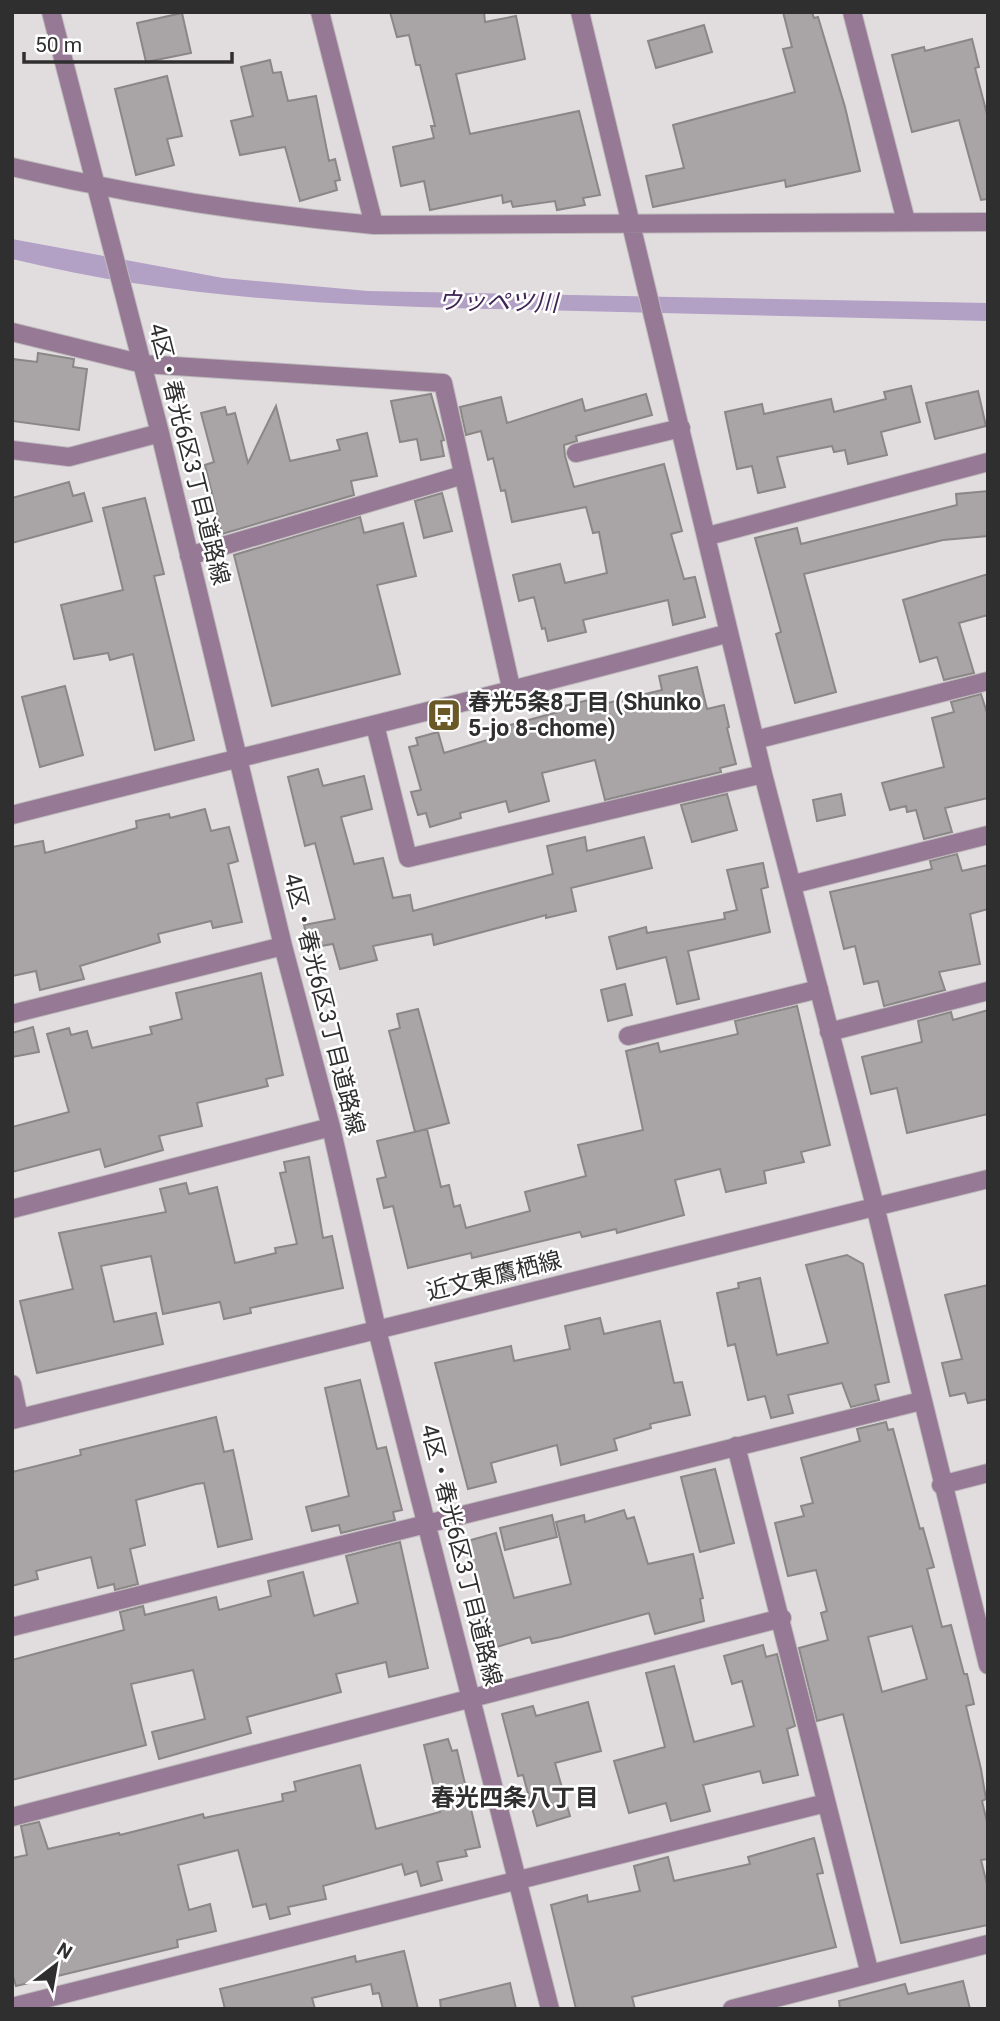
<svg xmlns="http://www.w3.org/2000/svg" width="1000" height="2021" font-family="Roboto,'Noto Sans JP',sans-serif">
	<rect width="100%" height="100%" fill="#e1dddf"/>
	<path fill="#b3a0c5" d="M12 239 223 278 368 291 988 303V321C838 317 688 314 538 310 358 306 189 302 12 259Z"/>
	<path fill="#a9a4a5" stroke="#8b8787" stroke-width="2" fill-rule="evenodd" d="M390 12H484L485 22 516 16 525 59 456 74 470 134 579 111 600 195 583 198 585 205 557 210 555 201 513 207 511 201 503 203 502 195 430 210 424 181 401 186 393 147 434 138 431 126H435L420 65H416L409 35 397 37Z
		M783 12H812L814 18 818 17 845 107 860 171 786 187 785 180 653 207 646 176 684 168 673 125 795 92 783 49 792 47Z
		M182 13 191 53 146 62 137 23Z
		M704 25 712 52 656 68 648 41Z
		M972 39 979 67 975 68 988 118V199L981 200 959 120 912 132 892 55 924 47 925 51Z
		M270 60 273 73 281 72 288 101 316 96 329 161 335 159 340 180 335 181 337 190 300 201 285 147 240 155 231 121 253 116 241 67Z
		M167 76 182 136 167 139 174 165 136 175 115 89Z
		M38 353 74 359 73 367 87 369 79 430 12 421V359L37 362Z
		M911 386 920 422 881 432 887 455 848 464 845 450 834 452 832 446 777 457 785 487 758 493 752 466 737 469 725 412 762 404 764 414 831 399 834 412 886 399 884 392Z
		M978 391 986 426 935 439 926 403Z
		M431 394 444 440 441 441 444 456 421 460 417 439 400 442 391 401Z
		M646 394 652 415 576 436 577 441 564 445 565 456 574 487 664 464 682 531 671 534 684 579 695 577 705 617 673 625 668 600 583 620 586 632 548 641 545 628 542 629 534 597 519 601 513 575 560 564 565 583 607 573 599 532 593 533 586 507 512 522 505 490 501 491 493 458 488 460 481 431 466 435 460 407 501 397 507 423 582 399 585 411Z
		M276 406 290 461 340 450 337 440 367 433 377 476 351 481 354 495 222 534 205 465 214 462 201 413 225 407 227 415 235 413 248 463Z
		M69 482 73 496 84 493 92 521 12 543V498Z
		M988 491V536L943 540 804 574 836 692 795 703 776 634 781 632 755 538 797 528 801 544 957 505 956 494Z
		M442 493 452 531 424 538 415 501Z
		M145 498 164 574 154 576 194 740 155 750 133 654 110 660 108 653 74 659 61 605 123 590 103 508Z
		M360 517 364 533 403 523 416 576 377 585 400 674 272 706 234 555Z
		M988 574V615L959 623 974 673 944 680 937 657 920 662 903 600Z
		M697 667 707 709 724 705 729 727 727 728 736 764 720 768 721 772 605 800 595 760 542 773 549 801 509 812 506 801 460 813 461 818 430 827 426 813 418 815 411 792 421 790 409 747 418 745 416 738 438 732 444 753 494 738 492 730 558 712 556 708 589 700 591 707 662 690 659 676Z
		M65 686 83 755 40 767 22 697Z
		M981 694 988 716V798L945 808 952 832 924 839 916 810 907 812 906 806 890 810 882 783 944 767 932 718 954 712 951 702Z
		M318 769 323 786 364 776 372 809 341 817 354 864 383 858 393 898 410 895 413 911 553 874 547 846 585 837 587 851 644 837 652 868 571 888 576 911 546 918V915L434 945 432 934 373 946 377 960 340 969 333 944 309 948 304 925 335 919 315 843 305 846 288 777Z
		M727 794 737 830 692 842 681 805Z
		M841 794 845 815 817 821 813 800Z
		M205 809 211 831 229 827 238 861 228 864 242 922 213 928 211 921 158 934 160 942 80 966 84 979 40 990 36 971 12 976V847L43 841 45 853 137 828 136 821 169 814 170 818Z
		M957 854 962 871 988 865V909L970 914 980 964 939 972 945 990 884 1006 878 981 864 984 855 946 844 949 830 892 932 869 930 861Z
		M763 863 768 887 761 889 770 932 688 951 699 999 677 1004 666 957 617 969 609 937 646 927 647 933 725 919 724 913 737 910 727 870Z
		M261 973 283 1075 266 1079 268 1086 197 1103 202 1126 159 1136 163 1150 105 1167 100 1149 12 1172V1127L69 1112 47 1034 69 1028 71 1035 87 1031 92 1048 152 1034 150 1027 182 1019 176 993Z
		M625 984 632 1015 608 1021 601 990Z
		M797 1006 830 1145 801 1152 804 1162 764 1171 766 1183 726 1192 720 1169 675 1180 684 1215 617 1233 616 1229 582 1237 580 1232 472 1258 471 1253 408 1268 393 1206 384 1208 377 1179 386 1177 377 1141 427 1129 441 1187 449 1185 454 1207 460 1205 466 1228 530 1211 525 1192 586 1176 578 1145 643 1130 626 1051 658 1043 660 1052 738 1034 735 1021Z
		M418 1009 449 1123 415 1132 389 1031 400 1028 397 1014Z
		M988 1010V1114L907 1133 897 1088 871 1094 862 1057 922 1042 918 1021 951 1012 953 1020Z
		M33 1027 39 1052 12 1057V1033Z
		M309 1157 323 1238 332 1236 343 1288 250 1308 251 1313 224 1319 220 1302 163 1314 151 1256 101 1266 114 1322 156 1313 163 1344 37 1373 20 1301 73 1289 59 1233 166 1212 160 1189 186 1183 189 1194 217 1187 235 1263 276 1253 275 1248 297 1244 280 1173 286 1172 284 1162Z
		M847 1255 863 1264 889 1382 875 1385 879 1400 851 1407 842 1383 788 1395 793 1413 771 1418 765 1396 748 1400 735 1344 728 1346 717 1293 739 1288 738 1283 760 1278 777 1355 828 1343 806 1265Z
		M988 1285V1399L968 1403 965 1393 950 1396 942 1363 962 1359 945 1295Z
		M600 1318 604 1334 660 1321 674 1383 682 1382 690 1415 650 1424 651 1428 614 1439 617 1450 561 1465 557 1445 491 1463 496 1482 468 1489 435 1363 511 1346 514 1361 570 1349 565 1326Z
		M360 1380 377 1449 386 1447 402 1510 393 1512 395 1520 341 1533 339 1525 312 1531 306 1507 349 1496 325 1388Z
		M216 1417 224 1452 233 1450 252 1539 218 1547 204 1483 196 1484 136 1500 145 1545 130 1549 138 1584 115 1590 114 1584 98 1588 91 1557 36 1571 38 1579 12 1586V1472L81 1455 80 1450Z
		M886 1422 888 1430 893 1429 920 1529 923 1528 934 1567 927 1569 942 1627 951 1625 964 1674H967L974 1704 966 1706 981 1769 986 1799 982 1801 988 1826V1859L981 1860 988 1888V1925L901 1943 843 1714 817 1721 799 1648 828 1640 821 1613 827 1611 816 1570 788 1576 775 1523 804 1516 801 1506 813 1503 801 1458 860 1441 857 1429ZM912 1626 927 1679 882 1692 868 1637Z
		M715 1469 734 1543 700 1552 681 1477Z
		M624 1510 627 1519 634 1517 648 1564 693 1554 703 1598 700 1599 704 1621 655 1634 649 1613 561 1637 532 1643 530 1637 487 1650 473 1606 482 1603 464 1542 496 1533 514 1598 571 1584 556 1522 584 1515 585 1522Z
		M552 1515 557 1537 505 1550 500 1528Z
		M400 1542 428 1668 389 1677 386 1662 336 1674 341 1692 247 1717 251 1733 159 1759 152 1732 205 1719 193 1670 131 1684 146 1745 12 1780V1660L124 1630 120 1612 143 1606 145 1615 216 1597 219 1610 271 1596 268 1581 303 1572 314 1616 358 1603 346 1556Z
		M763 1645 766 1657 777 1654 795 1726 787 1729 798 1775 763 1783 760 1771 703 1785 710 1811 671 1821 666 1803 629 1813 614 1761 665 1747 646 1673 674 1666 694 1742 754 1726 742 1681 732 1684 724 1656Z
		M588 1702 601 1751 555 1763 570 1816 537 1826 523 1775 518 1776 502 1714 533 1706 536 1716Z
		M448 1739 452 1751 457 1750 480 1847 465 1850 467 1856 437 1862 442 1880 421 1886 417 1871 405 1875 402 1864 323 1886 326 1899 288 1907 290 1914 270 1919 266 1904 253 1907 238 1850 178 1865 189 1910 210 1904 216 1931 177 1940 178 1947 16 1986 12 1973V1858L27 1855 21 1826 39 1822 48 1849 119 1833 120 1835 203 1814 204 1818 283 1801 282 1794 296 1791 294 1782 360 1765 376 1829 440 1812 424 1745Z
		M814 1838 823 1873 817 1874 836 1947 632 1997 635 2009H576L551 1905 587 1895 588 1902 640 1891 634 1866 668 1857 674 1881 750 1864 748 1857Z
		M404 1951 418 2009H383L379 1993 373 1994 371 1984 312 1998 315 2009H225L220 1989 355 1956 356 1962Z
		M963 1981 970 2009H840L839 2001 905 1984 908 1994Z
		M510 1983 516 2009H441L440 2000Z"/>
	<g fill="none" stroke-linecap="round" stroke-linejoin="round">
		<g stroke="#bebabc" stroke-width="20">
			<path id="minor" d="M51 12 160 433 283 946 331 1127 377 1330 550 2009
				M320 12 374 225
				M580 12 763 774 875 1206 988 1665
				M852 12 906 221
				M12 167C131 195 252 214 374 225L988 222
				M12 332 143 364 443 383 512 692
				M12 450 69 457 160 433
				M576 453 681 428
				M708 536 988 462
				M189 556 463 475
				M375 725 408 858 763 774
				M755 740 988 681
				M12 815C251 754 491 698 729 633
				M794 884 988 835
				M12 1014 283 946
				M829 1032 988 991
				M628 1036 819 989
				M12 1209 331 1127
				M12 1384 19 1418
				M12 1420 988 1179
				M736 1446 870 1974
				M941 1485 988 1473
				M12 1627 921 1401
				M12 1817 782 1618
				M12 2007 826 1803
				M732 2009 988 1944"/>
		</g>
		<use href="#minor" stroke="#967994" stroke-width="18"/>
	</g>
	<defs>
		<g id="bus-square" transform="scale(1.75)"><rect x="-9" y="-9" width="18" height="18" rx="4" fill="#6b5827" stroke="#fff"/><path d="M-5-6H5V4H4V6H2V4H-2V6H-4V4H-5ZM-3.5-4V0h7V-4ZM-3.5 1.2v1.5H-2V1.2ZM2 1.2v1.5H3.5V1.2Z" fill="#fff"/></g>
	</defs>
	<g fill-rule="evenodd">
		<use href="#bus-square" x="444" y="715"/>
	</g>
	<g text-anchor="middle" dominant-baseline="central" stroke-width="5" stroke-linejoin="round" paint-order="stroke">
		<g font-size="23" fill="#302f30" stroke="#fff">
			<text transform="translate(189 454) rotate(76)">4区・春光6区3丁目道路線</text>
			<text transform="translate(324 1004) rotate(76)">4区・春光6区3丁目道路線</text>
			<text transform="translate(494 1276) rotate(-14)">近文東鷹栖線</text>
			<text transform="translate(461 1555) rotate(76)">4区・春光6区3丁目道路線</text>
		</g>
		<g font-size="23" font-weight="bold" fill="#302f30" stroke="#fff" text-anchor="start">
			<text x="468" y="702">春光5条8丁目 (Shunko<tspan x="468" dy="26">5-jo 8-chome)</tspan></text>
		</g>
		<g font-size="24" font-style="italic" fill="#3f2454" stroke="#fff">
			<text transform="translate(498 302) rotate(1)">ウッペツ川</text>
		</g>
		<g font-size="24" font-weight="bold" fill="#302f30" stroke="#fff">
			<text x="515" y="1798">春光四条八丁目</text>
		</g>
	</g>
	<rect width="1000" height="2021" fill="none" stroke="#302f30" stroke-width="28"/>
	<g transform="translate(56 1965) rotate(31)" stroke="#ffffff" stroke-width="5" paint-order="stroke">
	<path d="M0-5L12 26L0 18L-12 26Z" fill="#302f30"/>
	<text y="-10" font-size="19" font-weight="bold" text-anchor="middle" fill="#302f30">N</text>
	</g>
	<path d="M24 52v10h208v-10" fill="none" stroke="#302f30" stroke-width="3.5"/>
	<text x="35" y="52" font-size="21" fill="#302f30" stroke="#ffffff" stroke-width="5" paint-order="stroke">50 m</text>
</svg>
